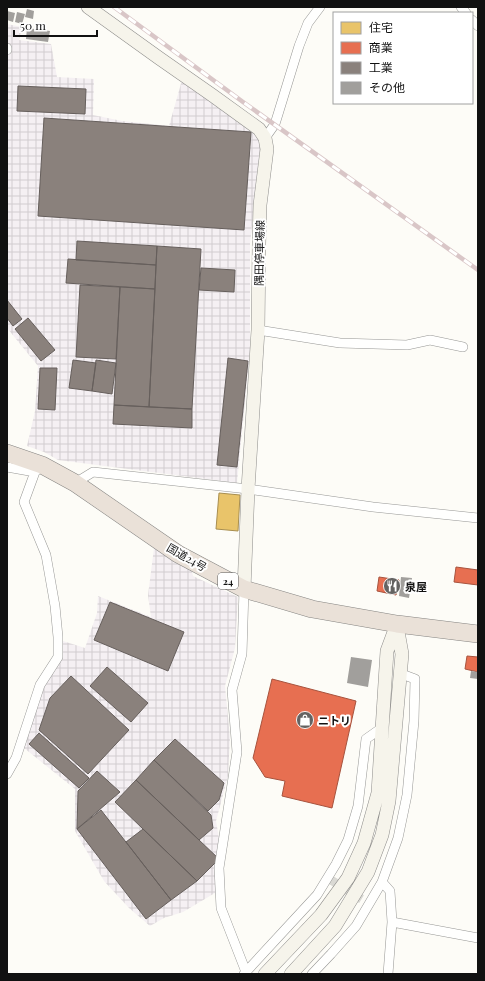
<svg xmlns="http://www.w3.org/2000/svg" width="485" height="981" font-family="'Playfair Display','Noto Sans JP',serif">
	<defs>
		<pattern id="industrial-grid" width="8" height="8" patternUnits="userSpaceOnUse"><rect width="8" height="8" fill="#f5f0f3"/><path d="M0 4h8M4 0v8" fill="none" stroke="#d1cdcf"/></pattern>
	</defs>
	<rect width="100%" height="100%" fill="#fdfcf7"/>
	<path fill="url(#industrial-grid)" d="M7 24 22 27 19 40 51 44 57 77 94 79 93 115 122 121 169 126 182 80 258 133 261 140 250 244V351L237 483 58 460 44 452 27 446 35 411 38 366 7 328Z
		M154 548 192 571 193 576 238 597 235 648 225 686 230 738 228 776 216 821 222 855 219 875 215 893 183 912 164 918 150 926 129 908 104 881 75 831V789L24 748 40 697 46 683 61 658 63 641 85 648 97 613 98 596 151 617 148 595Z"/>
	<path fill="#e9c46a" stroke="#a88e4f" d="M219 493 240 495 238 531 216 529Z"/>
	<path fill="#e76f51" stroke="#a7533e" d="M456 567 478 570V585L454 582Z
		M379 577 399 580 396 595 377 591Z
		M467 656 478 657V672L465 669Z
		M272 679 356 701 332 808 282 796 285 781 265 777 253 758Z"/>
	<path fill="#8a817c" stroke="#665f5c" d="M18 86 86 89 85 114 17 111Z
		M44 118 251 132 244 230 38 216Z
		M77 241 157 246 156 265 76 260Z
		M157 246 201 249 192 409 149 407Z
		M68 259 156 265 155 289 66 283Z
		M201 268 235 270 234 292 199 290Z
		M80 285 120 287 116 359 76 357Z
		M120 287 155 289 149 407 114 405Z
		M7 300 22 319 13 326 7 318Z
		M28 318 55 350 41 361 15 329Z
		M228 358 248 361 237 467 217 465Z
		M73 360 96 363 92 391 69 388Z
		M96 360 116 363 112 394 92 391Z
		M40 368H57L55 410 38 409Z
		M114 405 192 409V428L113 424Z
		M110 602 184 632 168 671 94 640Z
		M107 667 148 703 131 722 90 686Z
		M71 676 129 730 88 774 39 730 50 698Z
		M39 733 89 778 79 788 29 744Z
		M175 739 224 783 219 800 208 811 154 760Z
		M154 760 211 815 213 828 199 840 136 780Z
		M97 771 120 792 77 829 78 791Z
		M136 780 219 859 197 881 115 802Z
		M101 810 171 900 146 919 77 829Z
		M143 829 197 881 171 900 126 842Z"/>
	<path fill="#a19f9c" d="M27 9 34 11 33 19 25 17Z
		M7 11 15 13 13 22 7 20Z
		M17 12 25 14 22 24 15 22Z
		M27 28 50 31 48 42 26 39Z
		M401 577 412 578 409 598 399 596Z
		M351 657 372 660 368 687 347 683Z
		M471 671 478 672V679L470 678Z"/>
	<g fill="none" stroke-linecap="round" stroke-linejoin="round">
		<path stroke="#dad9d4" stroke-width="9" stroke-dasharray="9 4.5" stroke-linecap="butt" d="M331 880 363 900"/>
		<g stroke="#979795" stroke-width="10">
			<path id="street" d="M461 7 466 13
				M472 20 478 26
				M7 48V50
				M265 138 275 124 299 46 308 23 320 7
				M258 330 340 343 407 345 430 340 463 347
				M7 467 35 472 39 468
				M75 483 93 472 248 489 373 507 478 518
				M244 589 242 654 232 690 237 752 219 868 221 908 246 972
				M7 774 16 758 40 685 58 657V637L55 606 46 555 24 502 35 472
				M382 882 390 891 392 922 388 974
				M392 922 478 938
				M244 974 317 895 336 864 348 840 358 806 366 739 383 727
				M312 974 331 954 356 926 382 882 398 838 407 795 414 721 415 679 399 673"/>
		</g>
		<g stroke="#8e8d8b" stroke-width="14">
			<path id="secondary" d="M88 7 159 58 212 95 259 129 265 138 267 149 260 205 259 244 258 330 248 489 244 589
				M265 974 321 915 348 878 364 843 378 793 387 651 397 624
				M291 974 335 926 368 872 382 835 389 801 402 654 397 626"/>
		</g>
		<g stroke="#858482" stroke-width="18">
			<path id="highway" d="M7 453 42 465 75 483 178 554 244 589 312 609 397 624 478 634"/>
		</g>
		<use href="#street" stroke="#fffffe" stroke-width="9"/>
		<use href="#secondary" stroke="#f6f4eb" stroke-width="13"/>
		<use href="#highway" stroke="#eae1d8" stroke-width="17"/>
		<g stroke="#d9c6c7" stroke-width="4.5">
			<path id="rail" d="M114 7 243 102 478 270"/>
		</g>
		<use href="#rail" stroke="#fff" stroke-width="3" stroke-dasharray="9" stroke-linecap="butt"/>
	</g>
	<defs>
		<g id="restaurant-disc" transform="scale(0.9)"><circle r="9.5" fill="#646362" stroke="#fff"/><path d="M-5-6h1v4h1v-4h1v4h1v-4h1v5L-1.5 .5V6h-2V.5L-5-1ZM5-6V6H3V1.5H1.5Q1.5-4 5-6Z" fill="#fff"/></g>
		<g id="shop-disc" transform="scale(0.9)"><circle r="9.5" fill="#646362" stroke="#fff"/><path d="M-5-2.5h2.3a2.7 3.5 0 0 1 5.4 0H5L5.5 6h-11ZM-1.5-2.5h3a1.5 2.3 0 0 0-3 0Z" fill="#fff"/></g>
	</defs>
	<g fill-rule="evenodd">
		<use href="#restaurant-disc" x="392" y="586"/>
		<use href="#shop-disc" x="305" y="720"/>
	</g>
	<g text-anchor="middle" dominant-baseline="central" stroke-width="4" stroke-linejoin="round" paint-order="stroke">
		<rect fill="#fff" stroke="#585858" stroke-width="1" x="218" y="573" width="20" height="16" rx="3"/>
		<g font-size="10" font-weight="bold" fill="#111">
			<text x="228" y="581">24</text>
		</g>
		<g font-size="11" fill="#111" stroke="#fff">
			<text transform="translate(259 253) rotate(-89)">隅田停車場線</text>
			<text transform="translate(187 557) rotate(30)">国道24号</text>
		</g>
		<g font-size="11" font-weight="bold" fill="#111" stroke="#fff" text-anchor="start">
			<text x="405" y="586">泉屋</text>
			<text x="318" y="720">ニトリ</text>
		</g>
	</g>
	<rect width="485" height="981" fill="none" stroke="#111111" stroke-width="16"/>
	<rect x="333" y="12" width="140" height="92" fill="#ffffff" stroke="#a0a0a0"/>
	<rect x="341" y="22" width="20" height="12" fill="#e9c46a" stroke="#a0a0a0"/>
	<text x="369" y="32" font-size="12" fill="#111111">住宅</text>
	<rect x="341" y="42" width="20" height="12" fill="#e76f51" stroke="#a0a0a0"/>
	<text x="369" y="52" font-size="12" fill="#111111">商業</text>
	<rect x="341" y="62" width="20" height="12" fill="#8a817c" stroke="#a0a0a0"/>
	<text x="369" y="72" font-size="12" fill="#111111">工業</text>
	<rect x="341" y="82" width="20" height="12" fill="#a19f9c" stroke="#a0a0a0"/>
	<text x="369" y="92" font-size="12" fill="#111111">その他</text>
	<path d="M14 30v6h83v-6" fill="none" stroke="#111111" stroke-width="2"/>
	<text x="20" y="30" font-size="12" fill="#111111" stroke="#ffffff" stroke-width="3" paint-order="stroke">50 m</text>
</svg>
